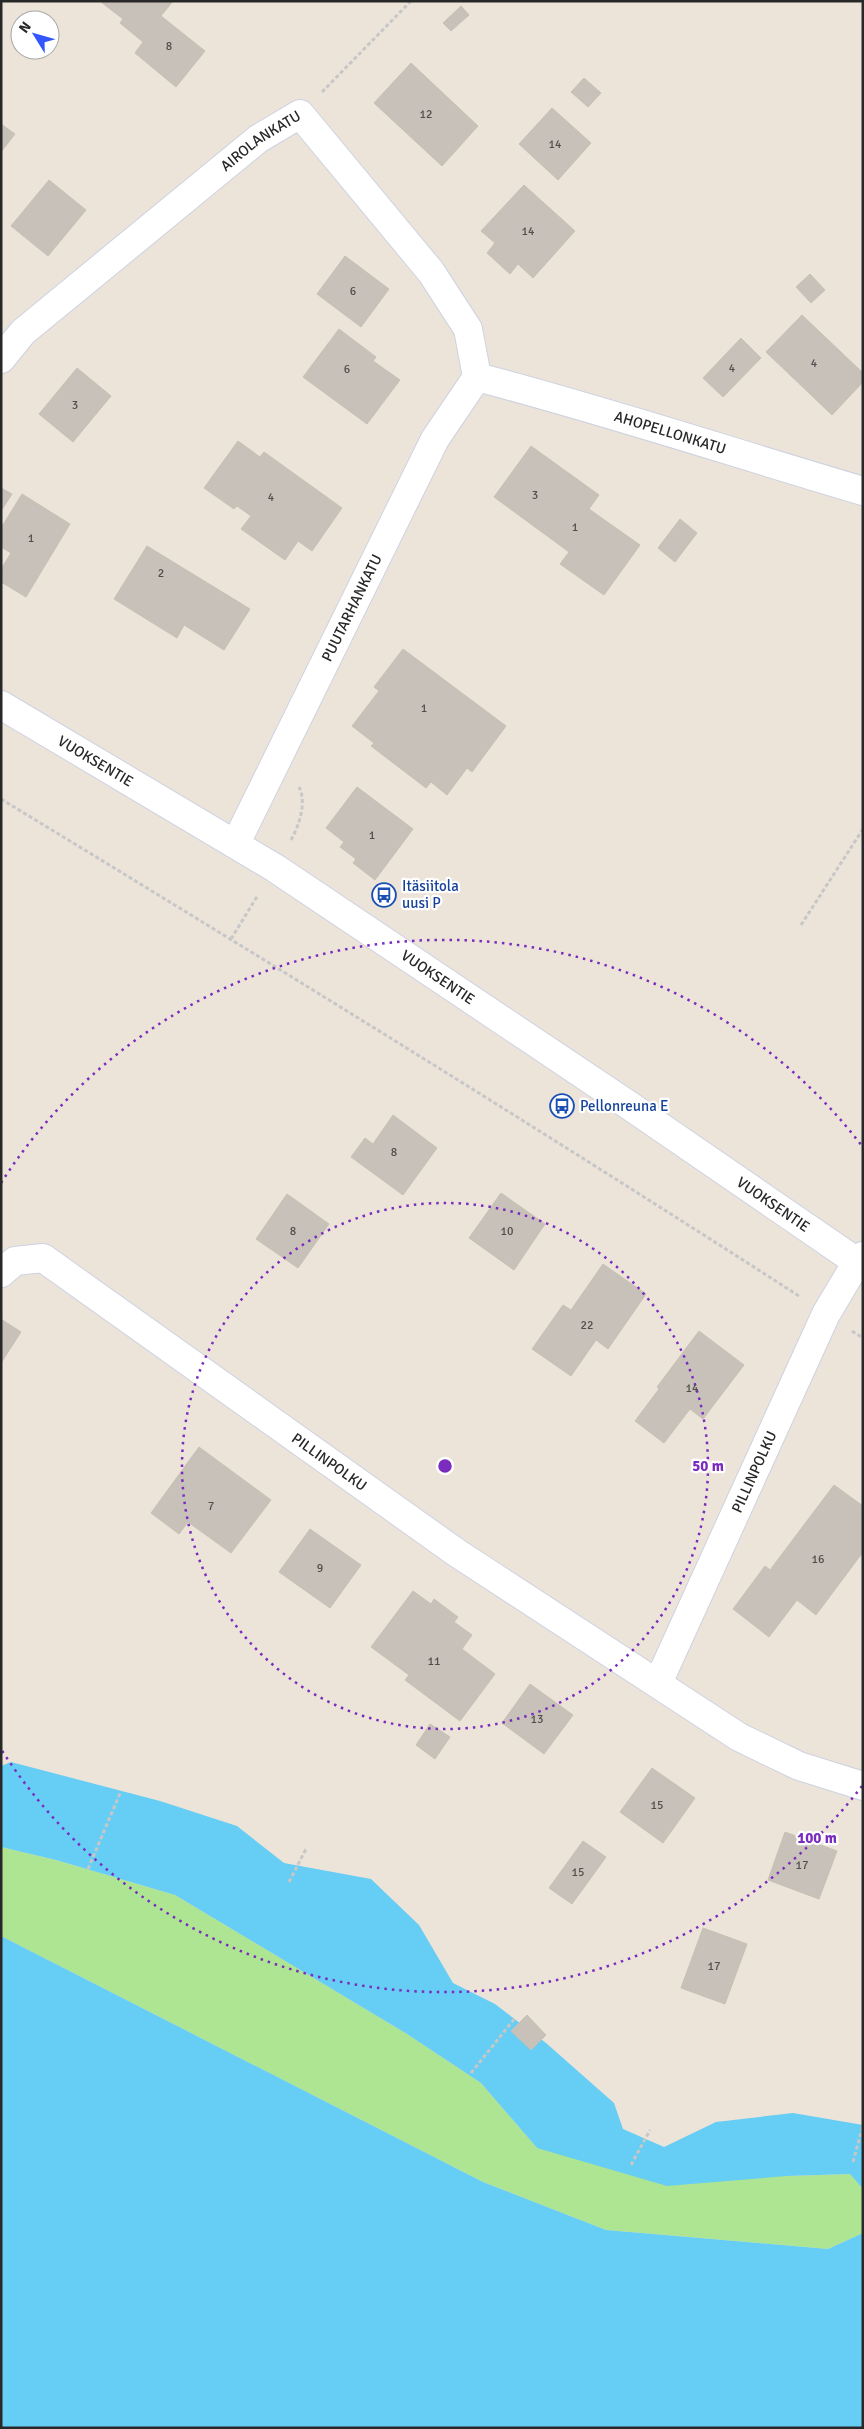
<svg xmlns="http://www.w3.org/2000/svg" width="864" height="2429" font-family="Signika,sans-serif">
	<rect width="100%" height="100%" fill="#ece4d9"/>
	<path fill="#aee592" d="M1 1847 56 1860 175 1895 407 2034 481 2083 537 2148 787 2176 850 2174 863 2189V2233L828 2249 606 2230 483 2182 1 1936Z"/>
	<path fill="#66cdf4" d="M11 1762 160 1801 237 1826 284 1863 371 1879 419 1925 453 1983 495 2004 546 2043 614 2103 623 2129 664 2147 716 2122 793 2113 863 2125V2189L850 2174 787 2176 667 2186 537 2148 481 2083 407 2034 175 1895 56 1860 1 1847V1766Z
		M1 1936 483 2182 606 2230 828 2249 863 2233V2428H1Z"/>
	<path fill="#c7c1b9" stroke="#c7c0b3" d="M173 1 161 16 205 51 176 87 135 53 143 42 120 23 123 19 101 2Z
		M461 6 469 15 451 31 443 23Z
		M411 63 478 126 442 166 374 103Z
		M584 78 601 93 588 107 571 92Z
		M552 108 591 143 558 180 519 144Z
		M1 124 15 134 1 152Z
		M49 180 86 210 48 256 11 226Z
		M524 185 575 231 533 278 518 264 510 274 487 253 495 243 481 231Z
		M345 256 389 289 361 327 317 294Z
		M810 274 825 290 811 303 796 287Z
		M802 315 863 373V382L832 415 766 352Z
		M339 329 376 357 373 361 400 380 367 424 303 377Z
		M741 338 761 358 723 397 703 378Z
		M77 368 111 396 73 442 39 414Z
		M238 441 260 457 264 452 342 508 312 551 298 541 285 560 241 529 251 516 237 506 234 509 204 488Z
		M531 446 599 495 589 509 640 545 604 595 560 564 569 552 494 497Z
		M1 488 12 494 1 511Z
		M22 494 70 524 26 597 1 582V569L11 553 1 547V528Z
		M680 519 697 533 675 562 658 548Z
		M147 546 250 609 224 650 184 625 177 638 114 599Z
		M403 649 506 726 472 772 467 768 447 795 431 782 426 788 371 746 374 743 352 726 379 691 374 687Z
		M357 787 413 829 375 880 353 863 356 859 340 847 344 842 326 828Z
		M393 1115 437 1148 403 1195 351 1157 365 1138 373 1144Z
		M501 1193 545 1224 514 1270 469 1238Z
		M287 1194 329 1224 298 1268 256 1239Z
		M603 1264 646 1294 608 1349 596 1340 571 1376 532 1349 563 1305 571 1310Z
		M1 1319 21 1332 1 1363Z
		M699 1331 744 1365 703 1419 690 1409 664 1443 635 1421 659 1389 657 1387Z
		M199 1447 271 1500 231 1553 188 1522 179 1534 151 1513Z
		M834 1485 863 1506V1552L816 1615 797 1600 769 1637 733 1609 765 1566 770 1570Z
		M310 1529 361 1565 330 1608 279 1572Z
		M413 1591 431 1604 434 1599 458 1617 454 1622 472 1635 462 1649 495 1674 460 1721 405 1680 409 1675 371 1647Z
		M530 1684 573 1715 544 1754 502 1723Z
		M430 1724 450 1737 435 1759 416 1745Z
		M652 1768 695 1798 663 1843 620 1812Z
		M785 1832 837 1851 819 1899 768 1880Z
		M583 1841 606 1857 572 1904 549 1888Z
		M703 1928 747 1944 725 2004 681 1988Z
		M527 2015 546 2035 531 2050 511 2031Z"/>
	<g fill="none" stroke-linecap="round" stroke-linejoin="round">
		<g stroke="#ced2e2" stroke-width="30">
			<g id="minor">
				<path id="s1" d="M1 359 23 332 258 139 300 114 431 272 468 329 477 377"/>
				<path id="s2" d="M477 377C607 411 734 453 863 491"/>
				<path id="s3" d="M1 705 275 868 630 1106 863 1266"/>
				<path id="s4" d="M236 843 435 439 477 377"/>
				<path id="s5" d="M1 1273 15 1261 43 1258 457 1553 739 1737 799 1766 863 1786"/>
				<path id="s6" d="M658 1683 826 1314 857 1262 863 1256"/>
			</g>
		</g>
		<path stroke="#c7c7c7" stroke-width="3" stroke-dasharray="4 2.5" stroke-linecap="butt" d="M322 92 411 1
			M1 799C269 962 535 1126 799 1296
			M291 840C299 826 307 802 299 787
			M801 925 863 829
			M231 939 258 895
			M852 1331 863 1338
			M88 1869 121 1791
			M289 1882 306 1849
			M471 2073 515 2018
			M853 2162 863 2125
			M631 2165 650 2130"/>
		<use href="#minor" stroke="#fff" stroke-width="28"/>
	</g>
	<g fill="none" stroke="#7b2cbf" stroke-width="2.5" stroke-dasharray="2.5 5">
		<circle cx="445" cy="1466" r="263"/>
		<path d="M862 1786A526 526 0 0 1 1 1749M1 1183A526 526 0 0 1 862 1146"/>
	</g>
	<defs>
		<g id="bus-ring" transform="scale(1.25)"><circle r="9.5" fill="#fff" stroke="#1a4fb4" stroke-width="1.5"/><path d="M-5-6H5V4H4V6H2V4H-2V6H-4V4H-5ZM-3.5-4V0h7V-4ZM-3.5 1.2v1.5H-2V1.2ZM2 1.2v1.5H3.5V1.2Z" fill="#1a4fb4"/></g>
	</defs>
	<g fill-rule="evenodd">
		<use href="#bus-ring" x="384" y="895"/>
		<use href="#bus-ring" x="562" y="1106"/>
	</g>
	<g text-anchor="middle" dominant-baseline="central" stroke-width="4.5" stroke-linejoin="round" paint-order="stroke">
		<g font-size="12" fill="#504e4c">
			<text x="169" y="46">8</text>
			<text x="426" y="114">12</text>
			<text x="555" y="144">14</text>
			<text x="528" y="231">14</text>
			<text x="353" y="291">6</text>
			<text x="814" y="363">4</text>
			<text x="732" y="368">4</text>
			<text x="347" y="369">6</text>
			<text x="75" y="405">3</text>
			<text x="535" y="495">3</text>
			<text x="271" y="497">4</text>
			<text x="575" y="527">1</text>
			<text x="31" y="538">1</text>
			<text x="161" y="573">2</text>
			<text x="424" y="708">1</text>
			<text x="372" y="835">1</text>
			<text x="394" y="1152">8</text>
			<text x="293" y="1231">8</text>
			<text x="507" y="1231">10</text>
			<text x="587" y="1325">22</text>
			<text x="692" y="1388">14</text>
			<text x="211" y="1506">7</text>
			<text x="818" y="1559">16</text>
			<text x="320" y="1568">9</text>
			<text x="434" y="1661">11</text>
			<text x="537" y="1719">13</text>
			<text x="657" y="1805">15</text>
			<text x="802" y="1865">17</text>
			<text x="578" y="1872">15</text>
			<text x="714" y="1966">17</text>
		</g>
		<g font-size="15" fill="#282828" stroke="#fff">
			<text stroke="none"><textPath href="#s1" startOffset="340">AIROLANKATU</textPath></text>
			<text stroke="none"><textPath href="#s2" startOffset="201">AHOPELLONKATU</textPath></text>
			<text stroke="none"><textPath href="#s4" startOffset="262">PUUTARHANKATU</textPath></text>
			<text stroke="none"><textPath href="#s3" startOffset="110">VUOKSENTIE</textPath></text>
			<text stroke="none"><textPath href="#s3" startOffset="515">VUOKSENTIE</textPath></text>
			<text stroke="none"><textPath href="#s3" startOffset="920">VUOKSENTIE</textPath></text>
			<text stroke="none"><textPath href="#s5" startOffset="398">PILLINPOLKU</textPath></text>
			<text stroke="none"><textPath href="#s6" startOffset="232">PILLINPOLKU</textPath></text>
		</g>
		<g font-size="15" fill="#164399" stroke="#fff" text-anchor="start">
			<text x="402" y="886">Itäsiitola<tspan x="402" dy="17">uusi P</tspan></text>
			<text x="580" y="1106">Pellonreuna E</text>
		</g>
	</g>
	<circle cx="445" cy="1466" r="8" fill="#7b2cbf" stroke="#fff" stroke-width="2.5"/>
	<g font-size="15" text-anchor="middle" font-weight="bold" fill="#7b2cbf" stroke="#fff" stroke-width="4.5" stroke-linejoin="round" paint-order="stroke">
		<text x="708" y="1471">50 m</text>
		<text x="817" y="1843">100 m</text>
	</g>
	<rect width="864" height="2429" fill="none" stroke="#282828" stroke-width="5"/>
	<g transform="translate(35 35) rotate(307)"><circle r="24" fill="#ffffff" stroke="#a9a9a9"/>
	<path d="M0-4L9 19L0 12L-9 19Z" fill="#3357ff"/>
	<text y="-8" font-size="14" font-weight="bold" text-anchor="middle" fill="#282828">N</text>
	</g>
</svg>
